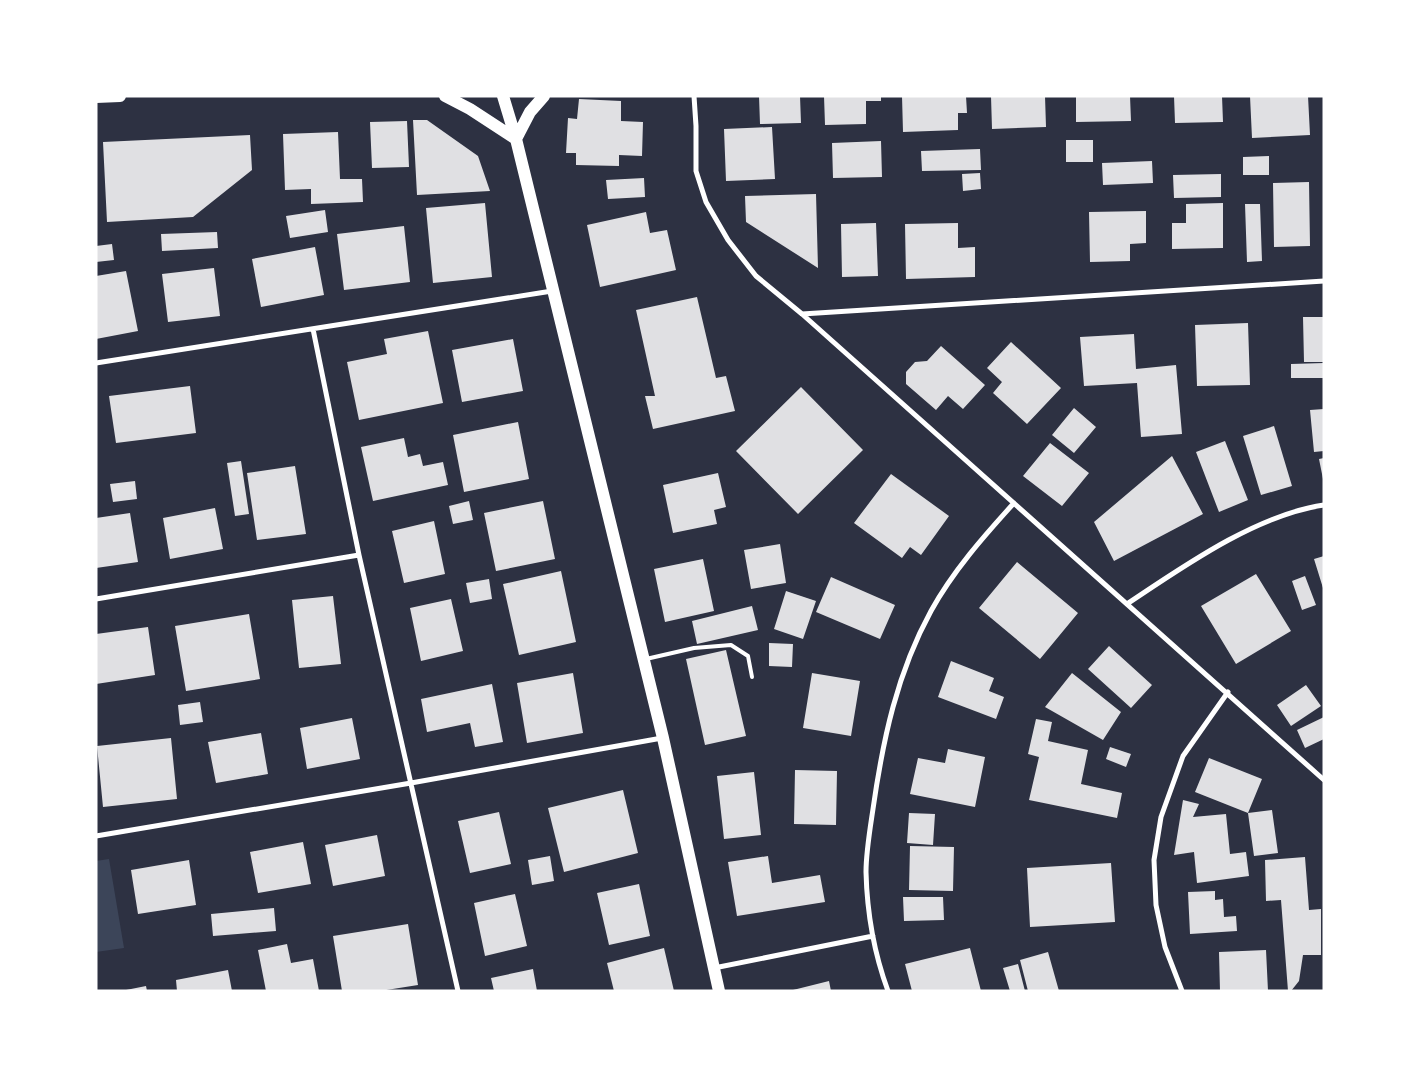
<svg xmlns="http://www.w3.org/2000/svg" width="1420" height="1087" font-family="Manrope,sans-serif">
	<rect width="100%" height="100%" fill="#2d3142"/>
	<path fill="#3c4559" d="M109 859 124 948 96 952V861Z"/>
	<path fill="#e0e0e3" d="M759 96H800L801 123 760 124Z
		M824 96H881V101H866V124L825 125Z
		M902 96H966L967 113H958V130L903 132Z
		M991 96H1045L1046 127 992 129Z
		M1076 96H1130L1131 121 1076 122Z
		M1174 96H1222L1223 122 1175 123Z
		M1250 96H1308L1310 135 1252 138Z
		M579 99 621 101V121L643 122 642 156 619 155V166L576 165V153H566L568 118 577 119Z
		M413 120H427L478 156 490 191 417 195Z
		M407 121 409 167 372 168 370 122Z
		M772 127 775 179 726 181 724 129Z
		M338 132 340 179H362L363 202 311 204V189L285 190 283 134Z
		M250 135 252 170 193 217 107 222 103 142Z
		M1066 140H1093V162H1066Z
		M881 141 882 177 833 178 832 143Z
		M980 149 981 170 922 171 921 151Z
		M1269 156V175H1243V157Z
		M1152 161 1153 183 1103 185 1102 163Z
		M980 173 981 189 963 191 962 174Z
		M1221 174V197L1174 198 1173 175Z
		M644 178 645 197 608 199 606 180Z
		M1309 182 1310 246 1274 247 1273 183Z
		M816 194 818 268 746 222 745 196Z
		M485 203 492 277 433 283 426 208Z
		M1223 203V248L1172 249V223H1186V204Z
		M1245 204H1260L1262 261 1247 262Z
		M325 210 328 232 290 238 286 216Z
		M1146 211V243L1130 244V261L1090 262 1089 212Z
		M646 212 650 233 667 230 676 270 600 287 587 225Z
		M876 223 878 276 842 277 841 224Z
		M958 223V248L975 247V277L906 279 905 224Z
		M404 226 410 282 344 290 337 234Z
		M217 232 218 248 162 251 161 234Z
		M112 244 114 260 96 262V246Z
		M315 247 324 295 261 307 252 259Z
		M214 268 220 316 168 322 162 274Z
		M126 271 138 331 96 339V276Z
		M697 297 716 378 726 376 735 411 653 429 645 396H655L636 310Z
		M1303 317H1324V362H1304Z
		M1248 323 1250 385 1197 386 1195 325Z
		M428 331 443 403 359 420 347 362 387 354 384 339Z
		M1134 334 1136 369 1176 365 1182 434 1141 437 1137 383 1084 386 1080 337Z
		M513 339 523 391 462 402 452 350Z
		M1011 342 1061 388 1027 424 993 393 1002 382 987 368Z
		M941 346 985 385 963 409 948 396 936 410 906 384V372L915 362 927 361Z
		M1324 363V378H1291V364Z
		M190 386 196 433 116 443 109 396Z
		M801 387 863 450 798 514 736 451Z
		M1074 408 1096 427 1074 453 1052 435Z
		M1324 409V451L1314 452 1310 410Z
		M518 422 529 479 464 492 453 435Z
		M1274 426 1292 486 1261 495 1243 436Z
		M404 438 408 457 420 454 423 466 443 462 448 485 373 501 361 447Z
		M1225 441 1248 500 1219 512 1196 452Z
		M1050 443 1089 473 1062 506 1023 476Z
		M1172 456 1203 514 1114 561 1094 522Z
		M1324 458V479H1323L1319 459Z
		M241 461 249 514 235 516 227 463Z
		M295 466 306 534 257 540 247 473Z
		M718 473 726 507 714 510 717 524 673 533 663 485Z
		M891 474 949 516 921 555 910 547 902 558 854 523Z
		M135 481 137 499 113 502 110 484Z
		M469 501 473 520 453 524 449 506Z
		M543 501 555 559 496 571 484 513Z
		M215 508 223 549 170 559 163 518Z
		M130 513 138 562 96 568V518Z
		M434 521 445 574 404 583 392 531Z
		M780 544 786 583 751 589 744 550Z
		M1324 556V588H1323L1314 559Z
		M703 559 714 611 665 622 654 569Z
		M1017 562 1078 613 1040 659 979 608Z
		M561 571 576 642 519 655 503 584Z
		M1256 574 1291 631 1236 664 1201 606Z
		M1305 576 1316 605 1302 610 1292 581Z
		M831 577 895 605 880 639 816 612Z
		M489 579 492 599 470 603 466 583Z
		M786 591 816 601 803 639 774 629Z
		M333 596 341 664 299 668 292 600Z
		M451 599 463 651 421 661 410 608Z
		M752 606 758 630 697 644 692 621Z
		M249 614 260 679 186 691 175 626Z
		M148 627 155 675 96 684V634Z
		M769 643 793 644 792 667 769 666Z
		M1109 646 1152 685 1131 708 1088 669Z
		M726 650 746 736 705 745 686 659Z
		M951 661 994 678 989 691 1004 697 996 719 938 697Z
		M573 673 583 733 527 743 517 683Z
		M812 673 860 681 851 736 803 728Z
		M1072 673 1121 712 1103 740 1045 707Z
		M492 684 503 742 475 747 470 723 427 732 421 699Z
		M1306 685 1321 706 1291 726 1277 705Z
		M200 702 203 722 180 725 178 705Z
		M1324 717V739L1305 748 1297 730Z
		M352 718 360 759 307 769 300 728Z
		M1036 719 1052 722 1048 741 1088 750 1081 784 1122 793 1117 818 1029 800 1039 757 1028 754Z
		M261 733 268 774 216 783 208 742Z
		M171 738 177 799 103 807 97 746Z
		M1110 747 1131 754 1126 767 1106 759Z
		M948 749 985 757 975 807 910 794 918 758 945 763Z
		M1209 758 1262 779 1248 813 1195 792Z
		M795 770 837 771 836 825 794 824Z
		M754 772 761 835 724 839 717 776Z
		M623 790 638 853 564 872 548 808Z
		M1183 800 1199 804 1193 817 1226 814 1230 854 1246 852 1249 876 1197 883 1194 852 1174 855Z
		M1272 810 1278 853 1254 856 1248 813Z
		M499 812 511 864 470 873 458 821Z
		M909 813 935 814 933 845 907 843Z
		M377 835 385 876 333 886 325 845Z
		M303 842 311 884 258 893 250 852Z
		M910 846 954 847 953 891 909 890Z
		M550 856 554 881 532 885 528 860Z
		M768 856 772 883 820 875 825 902 737 916 728 862Z
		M1305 857 1309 910 1321 909V955H1303L1299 981 1291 991H1288L1281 900 1266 901 1265 860Z
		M189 860 196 905 138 914 131 870Z
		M1111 863 1115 922 1030 927 1027 868Z
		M639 884 650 936 609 945 597 893Z
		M1215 891V900L1223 899 1224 917 1236 916 1237 931 1190 934 1188 892Z
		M515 894 527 946 485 956 474 903Z
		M903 897H943L944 920 904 921Z
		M274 908 276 931 213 936 211 914Z
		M408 924 418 985 380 991H342L333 936Z
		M287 944 291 963 313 959 319 991H266L258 950Z
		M664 948 674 991H614L607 963Z
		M970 948 981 991H912L905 964Z
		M1266 950 1268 991H1220L1219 952Z
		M1048 952 1059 991H1028L1020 960Z
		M1018 964 1025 991H1010L1003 968Z
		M533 969 537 991H494L491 978Z
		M228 970 232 991H177L176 980Z
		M829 981 831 991H794L793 990Z
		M146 986 147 991H126V990Z"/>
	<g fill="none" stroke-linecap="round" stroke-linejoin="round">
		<path stroke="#fff" stroke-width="4" d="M646 659 694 648 731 645 748 656 752 677"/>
		<path stroke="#fff" stroke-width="5" d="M694 96 696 126V171L706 202 728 240 756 276 802 314 1324 780
			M802 314 1324 281
			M313 329 359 555 458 991
			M96 363 552 291
			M96 599 359 555
			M1127 604C1184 566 1256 515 1324 505
			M96 836 411 783 662 738
			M714 968 873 936
			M888 991C874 953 867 912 866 872 866 852 870 829 873 809 883 739 897 673 931 611 953 571 984 536 1014 503
			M1182 991 1165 947 1156 905 1154 860 1161 817 1183 756 1228 692"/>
		<path stroke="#fff" stroke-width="12" d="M445 96 470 109 516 139
			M503 96 516 139 663 738 719 991
			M96 97 120 96
			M516 139 530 112 544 96"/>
	</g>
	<rect width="1420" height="1087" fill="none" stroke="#ffffff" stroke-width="195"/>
</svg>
